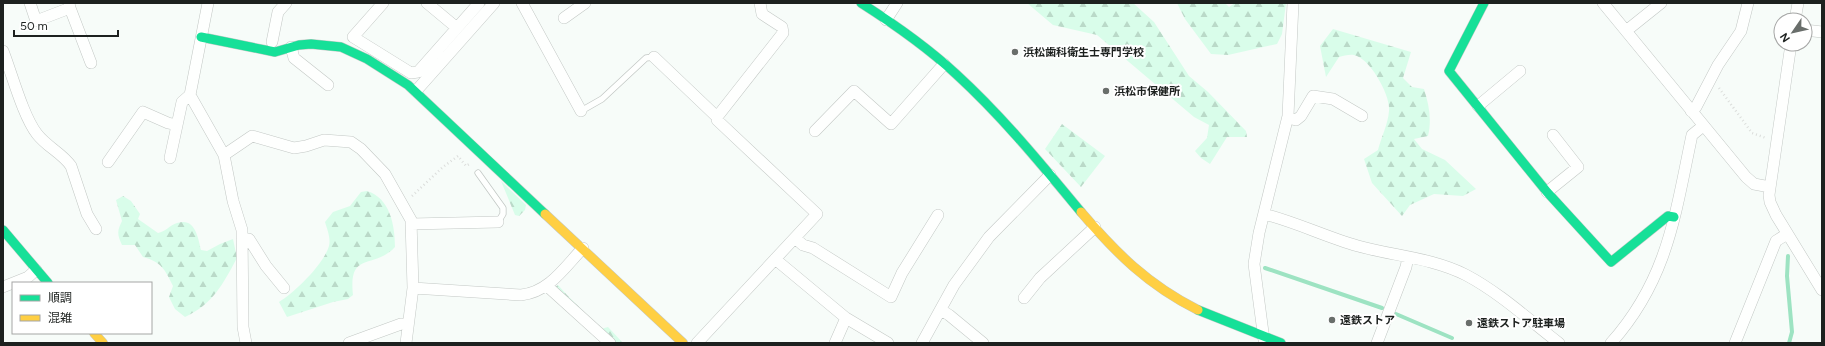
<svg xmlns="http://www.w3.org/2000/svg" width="1825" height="346" font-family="Figtree,'Noto Sans JP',sans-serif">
	<defs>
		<pattern id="forest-firs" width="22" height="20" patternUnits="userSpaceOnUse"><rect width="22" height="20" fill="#d9fdea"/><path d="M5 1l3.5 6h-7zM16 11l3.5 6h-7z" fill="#bad9c8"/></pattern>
	</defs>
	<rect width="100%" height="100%" fill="#f7fcf9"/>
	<path fill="url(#forest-firs)" d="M1027 3H1133L1154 22 1189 76 1208 92 1246 131 1247 137H1227L1210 164 1201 158 1195 151 1207 138 1209 125 1194 117 1097 35 1053 25Z
		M1177 3H1225L1229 7 1235 3H1286L1282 34 1277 44 1228 55 1211 54 1185 19Z
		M1333 29 1411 52 1403 78 1412 87 1424 89C1429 105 1432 119 1428 136L1414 139 1422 149 1445 160 1476 189 1463 196 1434 194 1410 205 1402 216 1372 183 1364 159 1378 150C1381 138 1388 124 1389 111 1391 96 1370 58 1354 55 1350 54 1343 56 1339 57L1326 77 1320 46Z
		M1062 124 1105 156 1081 187 1045 149Z
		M501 181 526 205 525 210 519 216 515 215Z
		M367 191C390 198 395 225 395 247 374 270 348 250 353 295L348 299 333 302 287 317 279 302C294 293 324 264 329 246 331 238 327 229 325 222L333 212 350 206 361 192Z
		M123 196 131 201 140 214 138 219 158 233C165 232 170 225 177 223 195 217 198 237 201 250L207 251 220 244 233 239 237 258C223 284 213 304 185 317L175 309 169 297 173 286C165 270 162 262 143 257L135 245H122C117 234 117 231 122 221L116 200Z
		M558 285 567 295 601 329 608 327 623 343H605L570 311H566L557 301 555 287Z"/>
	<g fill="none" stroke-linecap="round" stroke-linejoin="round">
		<path stroke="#9de3c2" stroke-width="4" d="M1788 256 1787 276 1792 332 1789 343
			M1265 268 1382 308
			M1396 314 1452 338"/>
		<g stroke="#c3c8c5" stroke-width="7">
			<path id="lane" d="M581 111 602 99 646 58 654 57
				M478 173 503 208V214L498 222"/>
		</g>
		<g stroke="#c3c8c5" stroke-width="12">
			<path id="street" d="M30 3 36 21 70 8 69 3
				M208 3 190 95 224 155 233 201 242 230 243 327 246 343
				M383 3 353 37 411 73 418 72 479 3
				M427 3 457 28
				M522 3 581 111
				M1603 3 1746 177 1754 184 1770 187
				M70 8 91 63
				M564 18 585 3
				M886 20 897 3
				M1795 20 1798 3
				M1805 30 1822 32
				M1626 31 1661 3
				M272 42 278 12 286 3
				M1791 44 1769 195 1770 202 1776 215 1822 290
				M291 47 294 58 328 85
				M3 51C12 74 23 116 37 134 47 147 62 153 71 166L87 214 96 229
				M654 57 717 117V120L817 214 697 343
				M416 91 494 3
				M1478 106 1520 71
				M1691 111 1696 107 1718 65 1741 31 1748 3
				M717 117 783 33 782 27 762 14 760 3
				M1288 118 1296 120 1301 116 1313 96 1333 99 1362 116
				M815 131 854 91 891 124 944 64
				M224 155 252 136 294 148 306 146 324 140 351 142 361 149 385 174 411 220 413 288 406 343
				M170 158 182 102 190 95
				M108 162 143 112 168 123 177 125
				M1547 192 1578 167 1553 135
				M1264 214C1296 222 1326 237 1358 246 1394 256 1433 258 1466 275 1500 293 1529 320 1559 343
				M411 224 498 222
				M795 238 803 245 813 248 891 297 902 273 938 215
				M242 239H249L266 266 284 288
				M775 259 846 318 888 343
				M547 286 610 343
				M3 287 28 277 36 270
				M413 288 521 295C549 292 564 268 583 248
				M1024 298 1040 278 1095 227
				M941 310 949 315 983 343
				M1264 340 1254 264 1259 233 1288 116 1293 3
				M349 343 401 324 408 325
				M835 343 846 318
				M922 343 954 285 989 237 1050 175
				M1377 343 1406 267 1408 257
				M1611 343C1668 279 1675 215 1692 135L1703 126
				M1735 343 1776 241 1787 234"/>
		</g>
		<g stroke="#c3c8c5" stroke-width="10">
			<path id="fast" d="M861 3C894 24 927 47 956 74 1002 116 1042 165 1081 212
				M1484 3 1449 71 1547 192 1611 262 1668 216 1674 217
				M201 37 275 52 299 45 311 44 341 47 367 59 408 85 545 214
				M3 230 48 283
				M1198 310 1281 343"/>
		</g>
		<g stroke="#c3c8c5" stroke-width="10">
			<path id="slow" d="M1081 212C1116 253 1148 285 1198 310
				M545 214 683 343
				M94 333 103 343"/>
		</g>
		<path stroke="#dbdddb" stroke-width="2.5" stroke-dasharray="1 3" stroke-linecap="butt" d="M1719 88 1752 133 1766 138
			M412 196 443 167 458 156 466 166 471 163"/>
		<use href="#lane" stroke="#fefffe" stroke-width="5.5"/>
		<use href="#street" stroke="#fefffe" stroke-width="11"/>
		<use href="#fast" stroke="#16e098" stroke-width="9"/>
		<use href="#slow" stroke="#ffcf43" stroke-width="9"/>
	</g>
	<g fill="#696e6b" stroke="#fff" stroke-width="1.5">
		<circle cx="1015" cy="52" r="4"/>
		<circle cx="1106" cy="91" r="4"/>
		<circle cx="1332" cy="320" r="4"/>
		<circle cx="1469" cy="323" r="4"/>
	</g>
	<g text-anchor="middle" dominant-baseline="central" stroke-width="4" stroke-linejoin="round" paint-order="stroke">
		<g font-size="11" font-weight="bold" fill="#1d211f" stroke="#fff" text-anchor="start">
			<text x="1023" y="52">浜松歯科衛生士専門学校</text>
			<text x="1114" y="91">浜松市保健所</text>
			<text x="1340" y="320">遠鉄ストア</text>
			<text x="1477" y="323">遠鉄ストア駐車場</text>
		</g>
	</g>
	<rect width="1825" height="346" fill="none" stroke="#1d211f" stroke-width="8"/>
	<rect x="12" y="282" width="140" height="52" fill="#ffffff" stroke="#a5a6a5"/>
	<rect x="20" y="295" width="20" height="6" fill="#16e098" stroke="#a5a6a5"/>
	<text x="48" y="302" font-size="12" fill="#1d211f">順調</text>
	<rect x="20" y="315" width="20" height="6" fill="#ffcf43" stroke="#a5a6a5"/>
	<text x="48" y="322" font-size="12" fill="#1d211f">混雑</text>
	<g transform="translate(1793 32) rotate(236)"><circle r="19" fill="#ffffff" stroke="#a5a6a5"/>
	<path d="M0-3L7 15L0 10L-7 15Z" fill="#696e6b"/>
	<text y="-6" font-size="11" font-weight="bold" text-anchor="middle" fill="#1d211f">N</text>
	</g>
	<path d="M14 30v6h104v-6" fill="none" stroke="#1d211f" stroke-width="2"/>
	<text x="20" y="30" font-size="12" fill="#1d211f" stroke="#ffffff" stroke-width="3" paint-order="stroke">50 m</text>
</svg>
